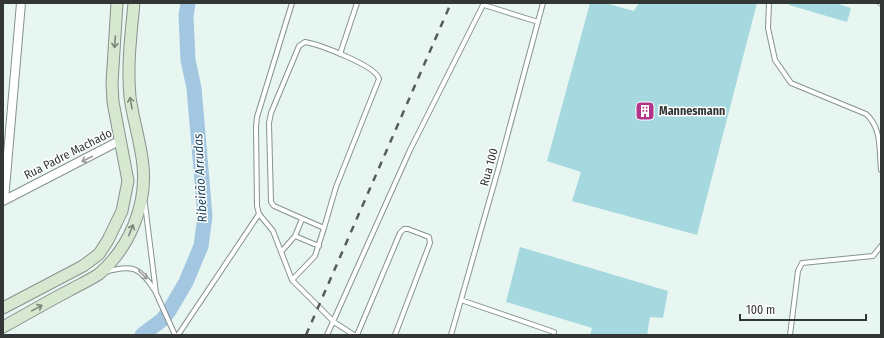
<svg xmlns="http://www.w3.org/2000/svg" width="884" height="338" font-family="'Fira Sans Condensed',sans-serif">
	<rect width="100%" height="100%" fill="#e8f6f1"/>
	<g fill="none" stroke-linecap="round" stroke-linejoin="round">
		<path stroke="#a3c6e1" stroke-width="15" d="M142 335 162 320 169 311 186 282 201 246 205 216 194 88 188 60 186 16 188 3"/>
	</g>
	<path fill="#a5d8df" d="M590 3H605L634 11 639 3H757L697 235 572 201 581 172 547 161Z
		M789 3H835L851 8 847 22 789 5Z
		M520 247 668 291 663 318 650 317 647 335H590L592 328 506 302Z"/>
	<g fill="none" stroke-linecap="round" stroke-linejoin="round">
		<g stroke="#86938e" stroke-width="6">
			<path id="service" d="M292 3 257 117 256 127 257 206 259 214 273 231 292 280 334 322 354 335
				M769 3 768 28 775 60 791 83 866 114C882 128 879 150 881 170
				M880 3 881 4
				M484 5 538 22
				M305 42C318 44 377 66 379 79L336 187 324 228 274 206 271 202 269 123 271 113 299 46Z
				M340 54 357 3
				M145 204 156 293 175 335
				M295 236 319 246
				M281 252 295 236 302 219
				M105 272C132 264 140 267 155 291
				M292 280 315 256 324 228
				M461 300 554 332
				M178 335 259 214
				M327 335 410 150 484 3
				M357 335 400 233 404 229H408L429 237 430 243 395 335
				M451 335 498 170 543 3
				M790 335 798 271 802 263 873 256 881 246"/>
		</g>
		<g stroke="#86938e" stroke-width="10">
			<path id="minor" d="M4 200 21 3
				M3 201 121 140"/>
		</g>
		<g stroke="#86938e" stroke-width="13">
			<path id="secondary" d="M3 308 83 266 99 254 108 240 122 211 128 181 113 102 112 83 117 3
				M3 327C25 315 47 302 70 290 79 285 90 280 99 274 129 248 147 206 143 166 141 143 133 120 130 97 127 66 131 34 134 3"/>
		</g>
		<use href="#service" stroke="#fff" stroke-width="4"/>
		<use href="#minor" stroke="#fff" stroke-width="8"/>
		<use href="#secondary" stroke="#d7e8d1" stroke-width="11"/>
		<path stroke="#565c5a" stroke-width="2.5" stroke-dasharray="7 7" stroke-linecap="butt" d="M306 335 451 3"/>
	</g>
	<defs><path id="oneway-shaft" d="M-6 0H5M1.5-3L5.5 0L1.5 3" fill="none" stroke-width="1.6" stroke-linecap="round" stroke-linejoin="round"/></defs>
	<g stroke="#7c877b">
		<use href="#oneway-shaft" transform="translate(115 42) rotate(94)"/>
		<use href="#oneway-shaft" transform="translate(131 103) rotate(-100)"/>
		<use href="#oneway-shaft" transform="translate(131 230) rotate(-68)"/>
		<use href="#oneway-shaft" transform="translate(37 308) rotate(-29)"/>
	</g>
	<g stroke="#989b9a">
		<use href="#oneway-shaft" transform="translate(87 159) rotate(153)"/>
		<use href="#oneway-shaft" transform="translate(143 275) rotate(44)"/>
	</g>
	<defs>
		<g id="building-square" transform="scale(1)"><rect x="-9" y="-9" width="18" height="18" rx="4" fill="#b03487" stroke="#fff"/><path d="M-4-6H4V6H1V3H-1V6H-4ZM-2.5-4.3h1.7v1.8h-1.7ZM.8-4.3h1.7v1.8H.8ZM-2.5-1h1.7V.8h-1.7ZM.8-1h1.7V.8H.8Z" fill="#fff"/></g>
	</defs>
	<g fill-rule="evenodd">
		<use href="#building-square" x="645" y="111"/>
	</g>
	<g text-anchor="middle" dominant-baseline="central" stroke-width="3" stroke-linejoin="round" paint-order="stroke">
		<g font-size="12" font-weight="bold" fill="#323735" stroke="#fff" text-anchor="start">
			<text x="659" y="111">Mannesmann</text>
		</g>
		<g font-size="12" fill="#323735" stroke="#fff">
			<text transform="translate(68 154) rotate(-27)">Rua Padre Machado</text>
			<text transform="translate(489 167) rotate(-75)">Rua 100</text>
		</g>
		<g font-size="13" font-style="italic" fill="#133e5a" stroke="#fff">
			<text transform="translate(200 178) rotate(-93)">Ribeirão Arrudas</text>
		</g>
	</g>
	<rect width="884" height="338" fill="none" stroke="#323735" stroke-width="8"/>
	<path d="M740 314v6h126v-6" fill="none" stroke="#323735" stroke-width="2"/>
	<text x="746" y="314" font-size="12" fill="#323735" stroke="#ffffff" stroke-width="3" paint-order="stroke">100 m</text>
</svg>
